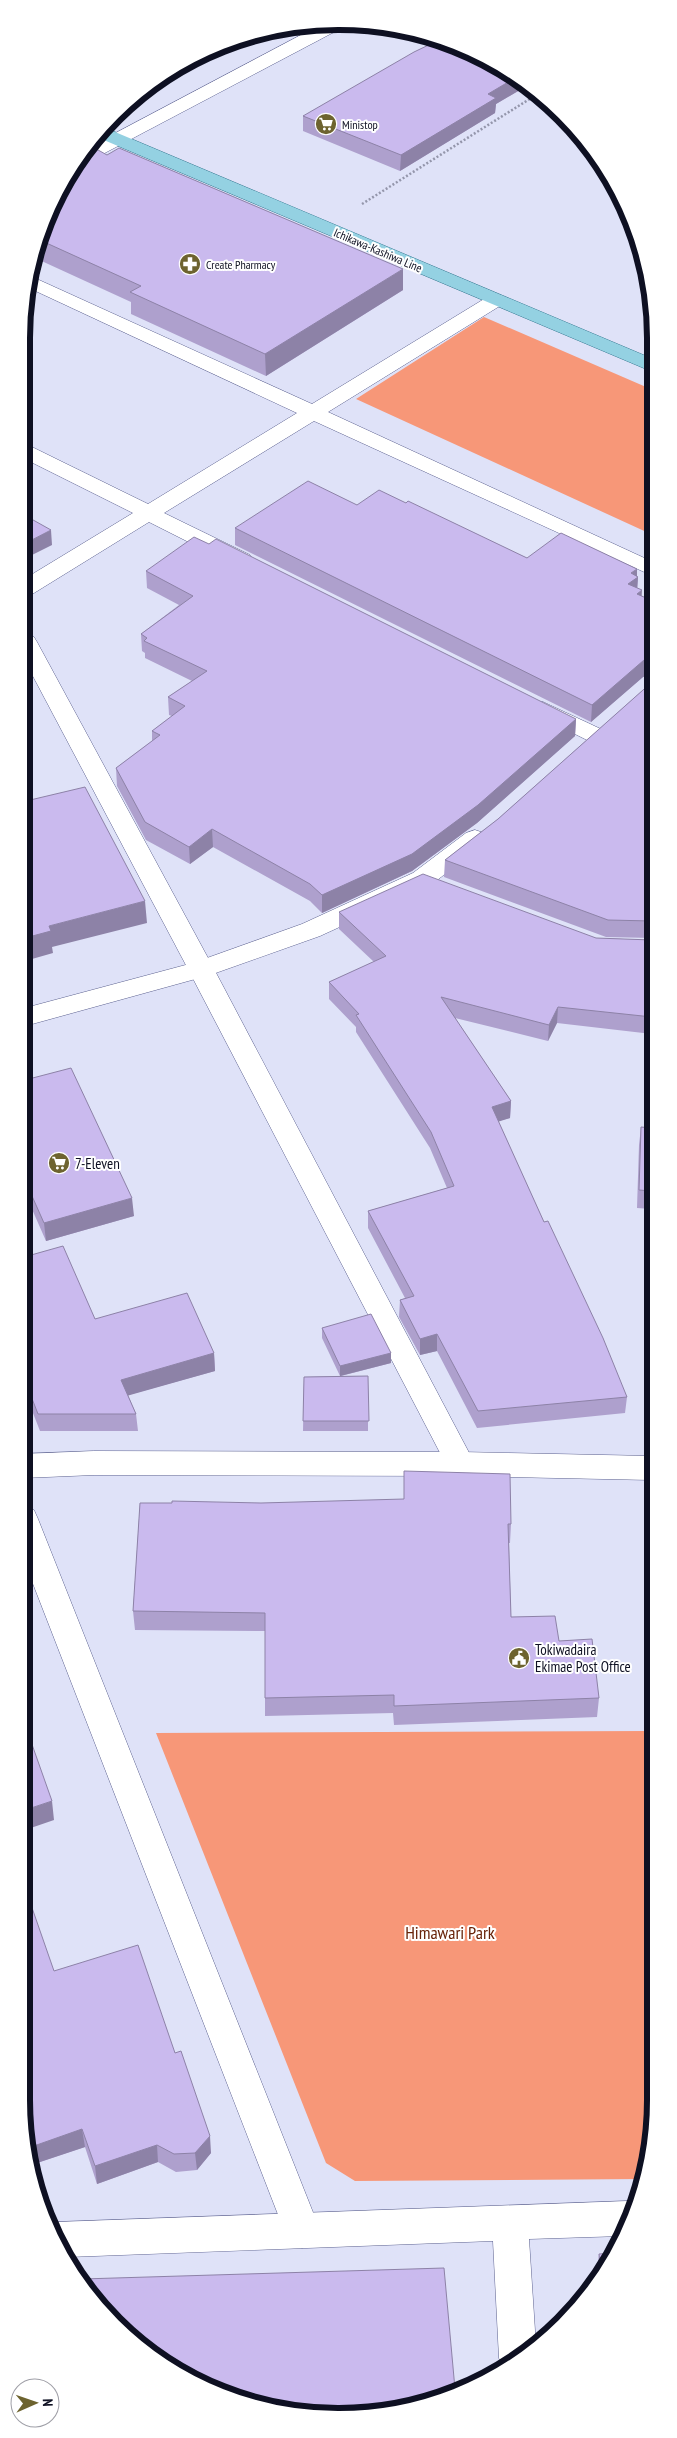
<svg xmlns="http://www.w3.org/2000/svg" width="677" height="2438" font-family="'PT Sans Narrow',sans-serif">
	<rect width="100%" height="100%" fill="#dfe2f8"/>
	<path fill="#f79778" d="M484 317 653 390V535L356 399Z
		M650 1731V2161L643 2179 355 2181 326 2163 156 1733Z"/>
	<g fill="none" stroke-linecap="round" stroke-linejoin="round">
		<g stroke="#5d6290" stroke-width="1">
			<path id="minor" d="M28 275 312 404 489 296 496 294 503 296 506 300 503 304 328 412 653 562V576L314 421 164 513 250 555 253 560 250 565 242 567 234 565 149 522 34 593 26 595V578L133 513 27 460V446L34 448 148 504 297 413 27 287Z
				M26 635 34 637 37 642 214 969 475 1464 470 1472 460 1476 450 1472 188 969 26 663Z
				M543 702 603 730 607 735 603 740 595 742 587 740 535 714 531 709 535 704Z
				M628 2201 634 2203 622 2236 529 2239 536 2346 531 2351 502 2366 499 2358 493 2241 68 2257 48 2226 57 2222Z"/>
		</g>
		<g stroke="#5d6290" stroke-width="1">
			<path id="tertiary" d="M316 27H338L336 31 82 165 73 166 91 146Z
				M475 830 484 833 487 838 484 843 431 885 320 936 210 975 25 1026V1008L193 963 302 924 413 873 466 833Z
				M94 1451 460 1452 651 1456V1480L460 1476 94 1475 23 1478V1454Z
				M23 1507 34 1510 38 1519 320 2230 315 2242 302 2248 289 2242 284 2230 23 1558Z"/>
		</g>
		<g stroke="#377a92" stroke-width="1">
			<path id="primary" d="M108 129 653 359V372L99 138Z"/>
		</g>
		<path stroke="#9496ab" stroke-width="2.5" stroke-dasharray="2 2" stroke-linecap="butt" d="M362 204 536 95"/>
		<use href="#minor" fill="#fff" fill-rule="evenodd"/>
		<use href="#tertiary" fill="#fff" fill-rule="evenodd"/>
		<use href="#primary" fill="#94d1e2" fill-rule="evenodd"/>
	</g>
	<path fill="#aea0cd" d="M497 64 525 87 496 104 495 113 400 171 303 131V116Z
		M107 155 403 290 266 376 131 314V302L35 258 75 162Z
		M406 503 527 558 638 577 637 588 641 596 653 601 652 675V674L643 677 591 722 235 545V528L357 505Z
		M146 571 576 719 575 736 477 823 412 871 322 913 310 901 213 847 190 864 146 840 117 786 116 768 152 741V731L172 716 169 715 168 697 192 681 145 658V653L142 651 141 634 179 605 147 588Z
		M652 682V938L606 937 444 877 445 860 498 819Z
		M339 912 596 938 652 940V1034L557 1023 548 1041 455 1018 511 1101 510 1118 498 1121 544 1222 627 1397 625 1413 477 1428 437 1351 420 1355 399 1317 400 1300 405 1298 368 1228V1211L447 1188 430 1148 356 1032V1027L329 999V982L374 962 339 929Z
		M25 1080 134 1216 46 1241 24 1191Z
		M641 1127 652 1128 651 1209 637 1208 639 1145Z
		M24 1257 95 1319 214 1353 215 1371 128 1395 136 1414 138 1431H40L24 1390Z
		M322 1328 391 1353V1363L341 1376H368V1431H303L304 1377 340 1376 322 1338Z
		M140 1503 511 1524 510 1543H509L511 1617 559 1641 599 1698 597 1717 394 1725 393 1713 265 1716V1631L135 1630 133 1611Z
		M54 1971 175 2053 211 2153 197 2170 176 2172 158 2162 97 2184 85 2147 34 2164 21 2100Z
		M599 2254 613 2258 597 2276V2270Z"/>
	<path fill="#8d82a7" d="M515 78 525 87 496 104 495 113 400 171 401 155 488 94Z
		M403 269V290L266 376 265 354Z
		M51 530 52 545 26 558V543Z
		M637 569V578L638 577 637 593 628 584 631 573Z
		M642 590 641 607 637 594Z
		M652 658V674L643 677 591 722 592 705 644 660Z
		M576 719 575 736 477 823 412 871 322 913V895Z
		M212 829 213 847 190 864 189 847Z
		M145 901 147 923 52 947 53 953 25 961V938L49 926Z
		M558 1007 557 1023 548 1041 549 1025Z
		M511 1101 510 1118 491 1124 492 1107Z
		M132 1198 134 1216 46 1241 44 1223Z
		M437 1334V1351L420 1355V1339Z
		M214 1353 215 1371 123 1397 121 1380Z
		M391 1353V1363L340 1376V1366Z
		M52 1801 54 1820 22 1831V1811Z
		M82 2129 85 2147 34 2164 31 2147Z
		M210 2136 211 2153 197 2170 195 2153Z
		M157 2145 158 2162 97 2184 95 2166Z"/>
	<path fill="#cabaee" stroke="#8d82a7" d="M437 41 497 64 515 78 488 94 496 98 401 155 303 116 414 52Z
		M91 146 107 155 119 148 403 269 265 354 130 292 141 286 42 241 75 162Z
		M308 481 357 505 379 490 406 503 408 501 527 558 561 533 637 569 631 573 638 577 628 584 642 590 637 594 653 601 652 658 644 660 592 705 235 528Z
		M26 516 51 530 26 543Z
		M194 537 209 544 216 539 576 719 478 805 412 854 322 895 310 884 212 829 189 847 145 822 116 768 160 735 152 731 185 706 168 697 207 671 144 641 147 638 141 634 193 596 146 571Z
		M652 682V921L608 920 445 860 498 819Z
		M85 787 145 901 49 926 51 931 25 938 26 801Z
		M423 874 596 938 652 940V1017L558 1007 549 1025 441 997 511 1101 492 1107 544 1222 548 1221 603 1338 627 1397 478 1411 437 1334 420 1339 400 1300 414 1296 368 1211 454 1186 431 1132 356 1015 359 1014 329 982 386 956 339 912Z
		M71 1068 132 1198 44 1223 24 1178 25 1080Z
		M641 1127 652 1128 651 1191 639 1190Z
		M63 1246 95 1319 187 1293 214 1353 121 1380 136 1414H38L24 1378V1257Z
		M371 1314 391 1353 340 1366 322 1328Z
		M368 1376 369 1421H303L304 1377Z
		M404 1471 510 1474 511 1524H508L511 1617 555 1616 559 1641 592 1639 599 1698 394 1706V1695L265 1698V1613L133 1611 140 1503H172V1501L261 1503 404 1499Z
		M23 1719 52 1801 22 1811Z
		M22 1879 54 1971 138 1945 175 2053 181 2051 210 2136 195 2153 174 2154 157 2145 95 2166 82 2129 31 2147 21 2100Z
		M615 2253 613 2258 601 2272 599 2254Z
		M444 2268 455 2389 421 2406 317 2416 198 2384 100 2309 82 2279Z"/>
	<defs>
		<g id="supermarket-disc" transform="scale(1.125)"><circle r="9.5" fill="#6d632f" stroke="#fff"/><path d="M-6-5.5h2.5l.6 2H6L4.5 2H-2.5L-4.4-4H-6ZM-1.5 3.2a1.3 1.3 0 1 0 .1 0ZM3 3.2a1.3 1.3 0 1 0 .1 0Z" fill="#fff"/></g>
		<g id="pharmacy-disc" transform="scale(1.125)"><circle r="9.5" fill="#6d632f" stroke="#fff"/><path d="M-2-6h4v4h4v4h-4v4h-4v-4h-4v-4h4Z" fill="#fff"/></g>
		<g id="civic-disc" transform="scale(1.125)"><circle r="9.5" fill="#6d632f" stroke="#fff"/><path d="M-.6-6.5H3V-4.5H.6V-3L4-1V1h2V6H-6V1h2V-1L-.6-3ZM-1.2 2.5V6h2.4V2.5Z" fill="#fff"/></g>
	</defs>
	<g fill-rule="evenodd">
		<use href="#supermarket-disc" x="326" y="124"/>
		<use href="#pharmacy-disc" x="190" y="264"/>
		<use href="#supermarket-disc" x="59" y="1163"/>
		<use href="#civic-disc" x="519" y="1658"/>
	</g>
	<g text-anchor="middle" dominant-baseline="central" stroke-width="4" stroke-linejoin="round" paint-order="stroke">
		<g font-size="12" fill="#0e1022" stroke="#fff" text-anchor="start">
			<text x="342" y="124">Ministop</text>
			<text x="206" y="264">Create Pharmacy</text>
		</g>
		<g font-size="12" fill="#0e1022" stroke="#fff">
			<text transform="translate(378 250) rotate(23)">Ichikawa-Kashiwa Line</text>
		</g>
		<g font-size="15" fill="#0e1022" stroke="#fff" text-anchor="start">
			<text x="75" y="1163">7-Eleven</text>
			<text x="535" y="1649">Tokiwadaira<tspan x="535" dy="17">Ekimae Post Office</tspan></text>
		</g>
		<g font-size="18" fill="#682309" stroke="#fff">
			<text x="450" y="1932">Himawari Park</text>
		</g>
	</g>
	<path d="M0 0H677V2438H0ZM338 30H339A308 308 0 0 1 647 338V2100A308 308 0 0 1 339 2408H338A308 308 0 0 1 30 2100V338A308 308 0 0 1 338 30Z" fill="#fff" fill-rule="evenodd"/>
	<path fill="none" stroke="#0e1022" stroke-width="6" d="M338 30H339A308 308 0 0 1 647 338V2100A308 308 0 0 1 339 2408H338A308 308 0 0 1 30 2100V338A308 308 0 0 1 338 30Z"/>
	<g transform="translate(35 2403) rotate(88)"><circle r="24" fill="#ffffff" stroke="#9f9fa7"/>
	<path d="M0-4L9 19L0 12L-9 19Z" fill="#6d632f"/>
	<text y="-8" font-size="14" font-weight="bold" text-anchor="middle" fill="#0e1022">N</text>
	</g>
</svg>
